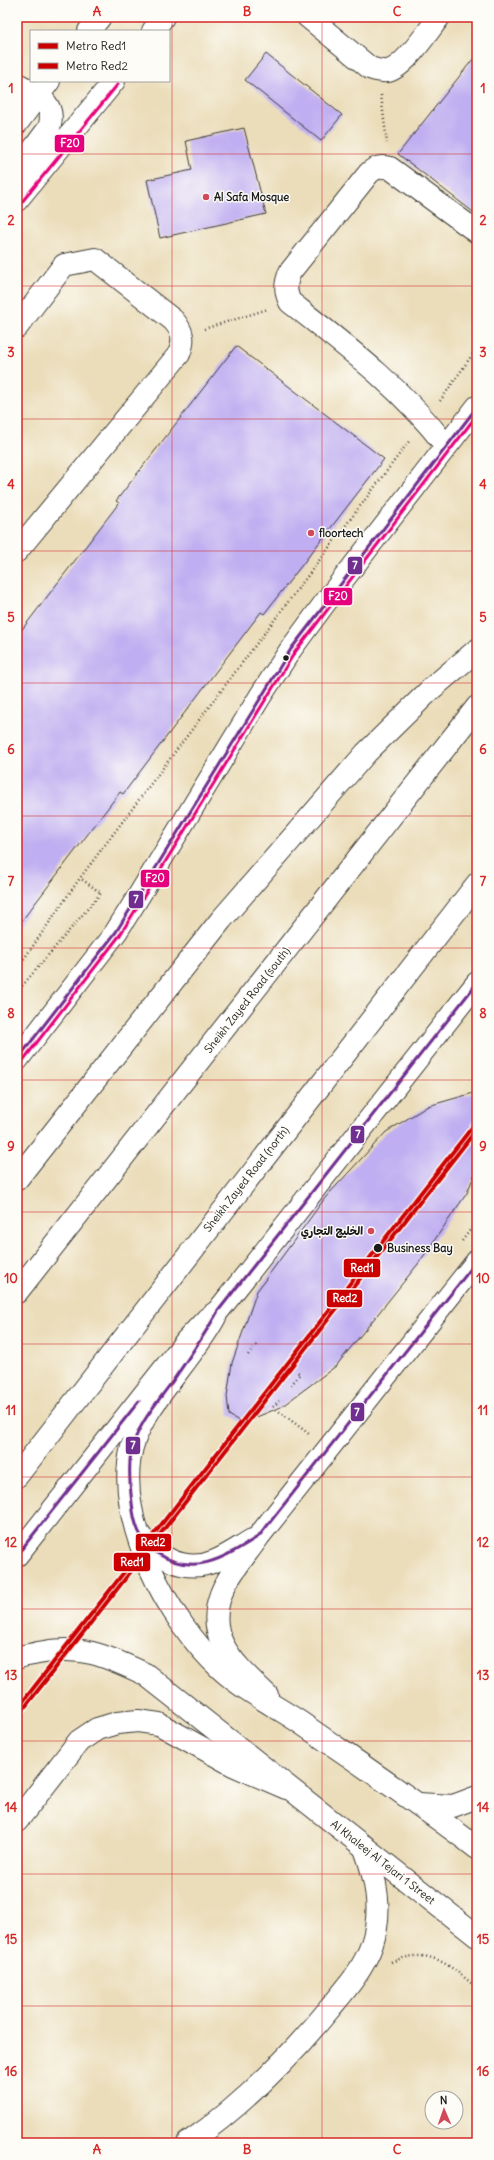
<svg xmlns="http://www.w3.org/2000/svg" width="494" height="2160" font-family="Delius,'Playpen Sans Arabic',sans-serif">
	<rect width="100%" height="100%" fill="#fdfcf7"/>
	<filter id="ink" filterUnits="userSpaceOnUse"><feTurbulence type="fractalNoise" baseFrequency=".025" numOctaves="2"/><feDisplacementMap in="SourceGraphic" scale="8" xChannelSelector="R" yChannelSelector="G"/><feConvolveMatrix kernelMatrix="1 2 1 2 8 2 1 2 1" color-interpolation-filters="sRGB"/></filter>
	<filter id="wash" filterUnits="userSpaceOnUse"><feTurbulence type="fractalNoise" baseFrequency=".012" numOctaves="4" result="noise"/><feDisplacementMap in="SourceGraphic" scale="16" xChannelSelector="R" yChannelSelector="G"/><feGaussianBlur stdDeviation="0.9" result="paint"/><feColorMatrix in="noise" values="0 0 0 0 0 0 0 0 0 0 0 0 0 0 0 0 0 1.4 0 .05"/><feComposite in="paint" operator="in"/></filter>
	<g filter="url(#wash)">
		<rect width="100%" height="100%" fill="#ebddba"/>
		<g id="blocks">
			<path fill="#bfaef1" d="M266 54 342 115 321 141 245 80Z
				M477 54V215L398 154Z
				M244 128 266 214 160 238 147 180 192 170 186 141Z
				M236 346 384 459 264 614 261 612 123 794 120 792 17 927V636L119 503 116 501Z
				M477 1092V1168L467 1193 418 1264 336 1366 281 1407 242 1423 229 1415 227 1396 232 1363 257 1291 325 1198 386 1132 428 1106Z"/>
		</g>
	</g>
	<g filter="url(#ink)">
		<use href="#blocks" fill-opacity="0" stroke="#3b3934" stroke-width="1"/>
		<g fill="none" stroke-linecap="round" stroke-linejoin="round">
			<g stroke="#3b3934" stroke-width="24">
				<path id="minor" d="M308 17 370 68C376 70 382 72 388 71 405 67 428 31 439 17
					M17 84 38 95
					M17 327 64 265 95 259 173 320C183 331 185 340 179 354L17 551
					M446 446C403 389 346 346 290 302 285 291 285 284 290 272L369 173C376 167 381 166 390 168L477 232
					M17 1060 116 932 135 902 261 695 291 649 324 604 477 407
					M138 1533C155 1557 185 1574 215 1561 228 1556 240 1547 252 1540
					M267 1695C233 1663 200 1634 225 1585 234 1568 248 1552 259 1536L477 1261
					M418 1804 453 1806 477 1797
					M17 1821 79 1741 97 1729 117 1723 138 1721 159 1724 233 1765 286 1788
					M188 2143C242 2106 290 2057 331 2007 347 1988 364 1968 372 1944 383 1911 376 1878 364 1846"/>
			</g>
			<g stroke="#3b3934" stroke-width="24">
				<path id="major" d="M89 31 100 17
					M153 31 163 17
					M17 123 49 81
					M17 171 49 128C54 113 49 105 38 95
					M17 200 114 81
					M215 1317C193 1359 144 1404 132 1447 113 1519 169 1622 221 1669 245 1691 274 1705 301 1723 360 1764 420 1804 477 1848
					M17 1658C23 1655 31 1655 38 1653 82 1644 106 1656 145 1674L477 1936"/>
			</g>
			<g stroke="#3b3934" stroke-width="24">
				<path id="highway" d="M17 1179 221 920 366 753 431 689 477 650
					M17 1292 477 707
					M17 1476 477 884
					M17 1555 187 1340 207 1319 218 1311 477 983"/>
			</g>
			<path stroke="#3b3934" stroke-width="2.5" stroke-dasharray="1 3" stroke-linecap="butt" d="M381 95 387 143
				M204 329 268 309
				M440 401 477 348
				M17 969 80 878 410 440
				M17 992 101 893 80 878
				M462 1241 477 1221
				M248 1355 257 1344
				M291 1385 300 1374 296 1371
				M273 1407 279 1401
				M276 1409 309 1434
				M391 1962C430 1946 448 1964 477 1988"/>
			<use href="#minor" stroke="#fff" stroke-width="22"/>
			<use href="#major" stroke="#fff" stroke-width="22"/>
			<use href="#highway" stroke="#fff" stroke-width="22"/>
			<g stroke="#fdfcf7" stroke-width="6">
				<path id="bus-1" d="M477 983 218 1311C204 1336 188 1359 172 1382 156 1404 137 1425 131 1452 128 1469 130 1487 132 1503 134 1523 139 1541 157 1553 195 1578 225 1557 259 1536L477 1261
					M17 1060 116 932 291 649 477 407
					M17 1555 139 1401"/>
			</g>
			<g stroke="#fdfcf7" stroke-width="6">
				<path id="bus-2" d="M21 203 118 84
					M21 1063 120 935 295 652 477 415"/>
			</g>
			<use href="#bus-1" stroke="#6f2e90" stroke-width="3"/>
			<use href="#bus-2" stroke="#e5007d" stroke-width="3"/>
			<g stroke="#fdfcf7" stroke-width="7">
				<path id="metro-1" d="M17 1709 477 1121"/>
			</g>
			<g stroke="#fdfcf7" stroke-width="7">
				<path id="metro-2" d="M21 1712 477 1129"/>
			</g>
			<use href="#metro-1" stroke="#c00" stroke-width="4"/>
			<use href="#metro-2" stroke="#c00" stroke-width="4"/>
		</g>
	</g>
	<path fill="none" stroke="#d62828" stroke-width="1" stroke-opacity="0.55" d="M172 17V2143M322 17V2143M17 154H477M17 286H477M17 419H477M17 551H477M17 683H477M17 816H477M17 948H477M17 1080H477M17 1212H477M17 1344H477M17 1477H477M17 1609H477M17 1741H477M17 1874H477M17 2006H477"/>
	<g fill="#d1495b" stroke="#fdfcf7" stroke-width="1.5">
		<circle cx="206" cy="197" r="4"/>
		<circle cx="311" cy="533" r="4"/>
		<circle cx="371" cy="1231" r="4"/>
	</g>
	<g fill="#1c1c1c" stroke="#fdfcf7" stroke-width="1.5">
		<circle cx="286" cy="658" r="3.5"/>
		<circle cx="378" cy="1248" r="5"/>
	</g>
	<g text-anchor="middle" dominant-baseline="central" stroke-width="3" stroke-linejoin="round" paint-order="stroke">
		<g font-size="11" font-weight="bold" fill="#1c1c1c" stroke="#fdfcf7" text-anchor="start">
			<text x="214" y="197">Al Safa Mosque</text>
			<text x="319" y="533">floortech</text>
			<text x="363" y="1231" text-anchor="end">الخليج التجاري</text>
		</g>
		<g font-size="11" fill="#1c1c1c" stroke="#fdfcf7">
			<text transform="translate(247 1000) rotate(-52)">Sheikh Zayed Road (south)</text>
			<text transform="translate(246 1179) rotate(-52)">Sheikh Zayed Road (north)</text>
			<text transform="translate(383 1862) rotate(38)">Al Khaleej Al Tejari 1 Street</text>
		</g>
		<g font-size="11" font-weight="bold" fill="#1c1c1c" stroke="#fdfcf7" text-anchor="start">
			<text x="387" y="1248">Business Bay</text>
		</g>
	</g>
	<g stroke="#fdfcf7" stroke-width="1.5">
		<rect x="54" y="134" width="31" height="19" rx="4" fill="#e5007d"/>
		<rect x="347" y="556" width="16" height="19" rx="4" fill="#6f2e90"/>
		<rect x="323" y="587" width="30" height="19" rx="4" fill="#e5007d"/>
		<rect x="140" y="869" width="30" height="19" rx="4" fill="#e5007d"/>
		<rect x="128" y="890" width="16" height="19" rx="4" fill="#6f2e90"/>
		<rect x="350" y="1125" width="15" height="19" rx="4" fill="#6f2e90"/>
		<rect x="343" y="1258" width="38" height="20" rx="4" fill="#c00"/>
		<rect x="326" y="1289" width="37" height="19" rx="4" fill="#c00"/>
		<rect x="350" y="1402" width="15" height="20" rx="4" fill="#6f2e90"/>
		<rect x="125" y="1436" width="16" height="19" rx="4" fill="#6f2e90"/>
		<rect x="135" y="1533" width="37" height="19" rx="4" fill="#c00"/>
		<rect x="113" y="1552" width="38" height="20" rx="4" fill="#c00"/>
	</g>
	<g font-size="11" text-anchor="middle" font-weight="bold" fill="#fff">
		<text x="70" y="147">F20</text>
		<text x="355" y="569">7</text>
		<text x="338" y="600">F20</text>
		<text x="155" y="882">F20</text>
		<text x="136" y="903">7</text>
		<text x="358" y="1138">7</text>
		<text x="362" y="1272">Red1</text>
		<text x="345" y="1302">Red2</text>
		<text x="357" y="1416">7</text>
		<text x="133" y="1449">7</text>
		<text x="153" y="1546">Red2</text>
		<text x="132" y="1566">Red1</text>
	</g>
	<rect width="494" height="2160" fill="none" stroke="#fdfcf7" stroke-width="44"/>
	<rect x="30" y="30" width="140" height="52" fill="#fdfcf7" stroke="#a3a29f"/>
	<rect x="38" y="43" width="20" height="6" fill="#cc0000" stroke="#a3a29f"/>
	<text x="66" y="50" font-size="12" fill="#1c1c1c">Metro Red1</text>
	<rect x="38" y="63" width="20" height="6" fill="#cc0000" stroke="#a3a29f"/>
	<text x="66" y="70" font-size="12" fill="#1c1c1c">Metro Red2</text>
	<g transform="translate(444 2110) rotate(358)"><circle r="19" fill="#fdfcf7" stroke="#a3a29f"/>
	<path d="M0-3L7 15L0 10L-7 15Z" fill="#d1495b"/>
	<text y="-6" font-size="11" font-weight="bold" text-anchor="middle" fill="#1c1c1c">N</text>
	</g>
	<rect x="22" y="22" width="450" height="2116" fill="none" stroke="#d62828" stroke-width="1.5"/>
	<g font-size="13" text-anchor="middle" font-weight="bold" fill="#d62828">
		<text x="97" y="16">A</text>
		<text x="247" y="16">B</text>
		<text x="397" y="16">C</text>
		<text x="11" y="93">1</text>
		<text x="483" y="93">1</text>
		<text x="11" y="225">2</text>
		<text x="483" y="225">2</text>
		<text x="11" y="357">3</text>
		<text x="483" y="357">3</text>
		<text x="11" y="489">4</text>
		<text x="483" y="489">4</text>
		<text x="11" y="622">5</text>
		<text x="483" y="622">5</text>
		<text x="11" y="754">6</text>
		<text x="483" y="754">6</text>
		<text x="11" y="886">7</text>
		<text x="483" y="886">7</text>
		<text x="11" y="1018">8</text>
		<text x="483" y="1018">8</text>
		<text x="11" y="1151">9</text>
		<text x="483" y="1151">9</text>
		<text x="11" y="1283">10</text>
		<text x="483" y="1283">10</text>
		<text x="11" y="1415">11</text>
		<text x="483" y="1415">11</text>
		<text x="11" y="1547">12</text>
		<text x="483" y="1547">12</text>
		<text x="11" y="1680">13</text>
		<text x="483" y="1680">13</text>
		<text x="11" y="1812">14</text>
		<text x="483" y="1812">14</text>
		<text x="11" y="1944">15</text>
		<text x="483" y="1944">15</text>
		<text x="11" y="2076">16</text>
		<text x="483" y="2076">16</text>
		<text x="97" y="2154">A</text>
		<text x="247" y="2154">B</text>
		<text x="397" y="2154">C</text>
	</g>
</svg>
